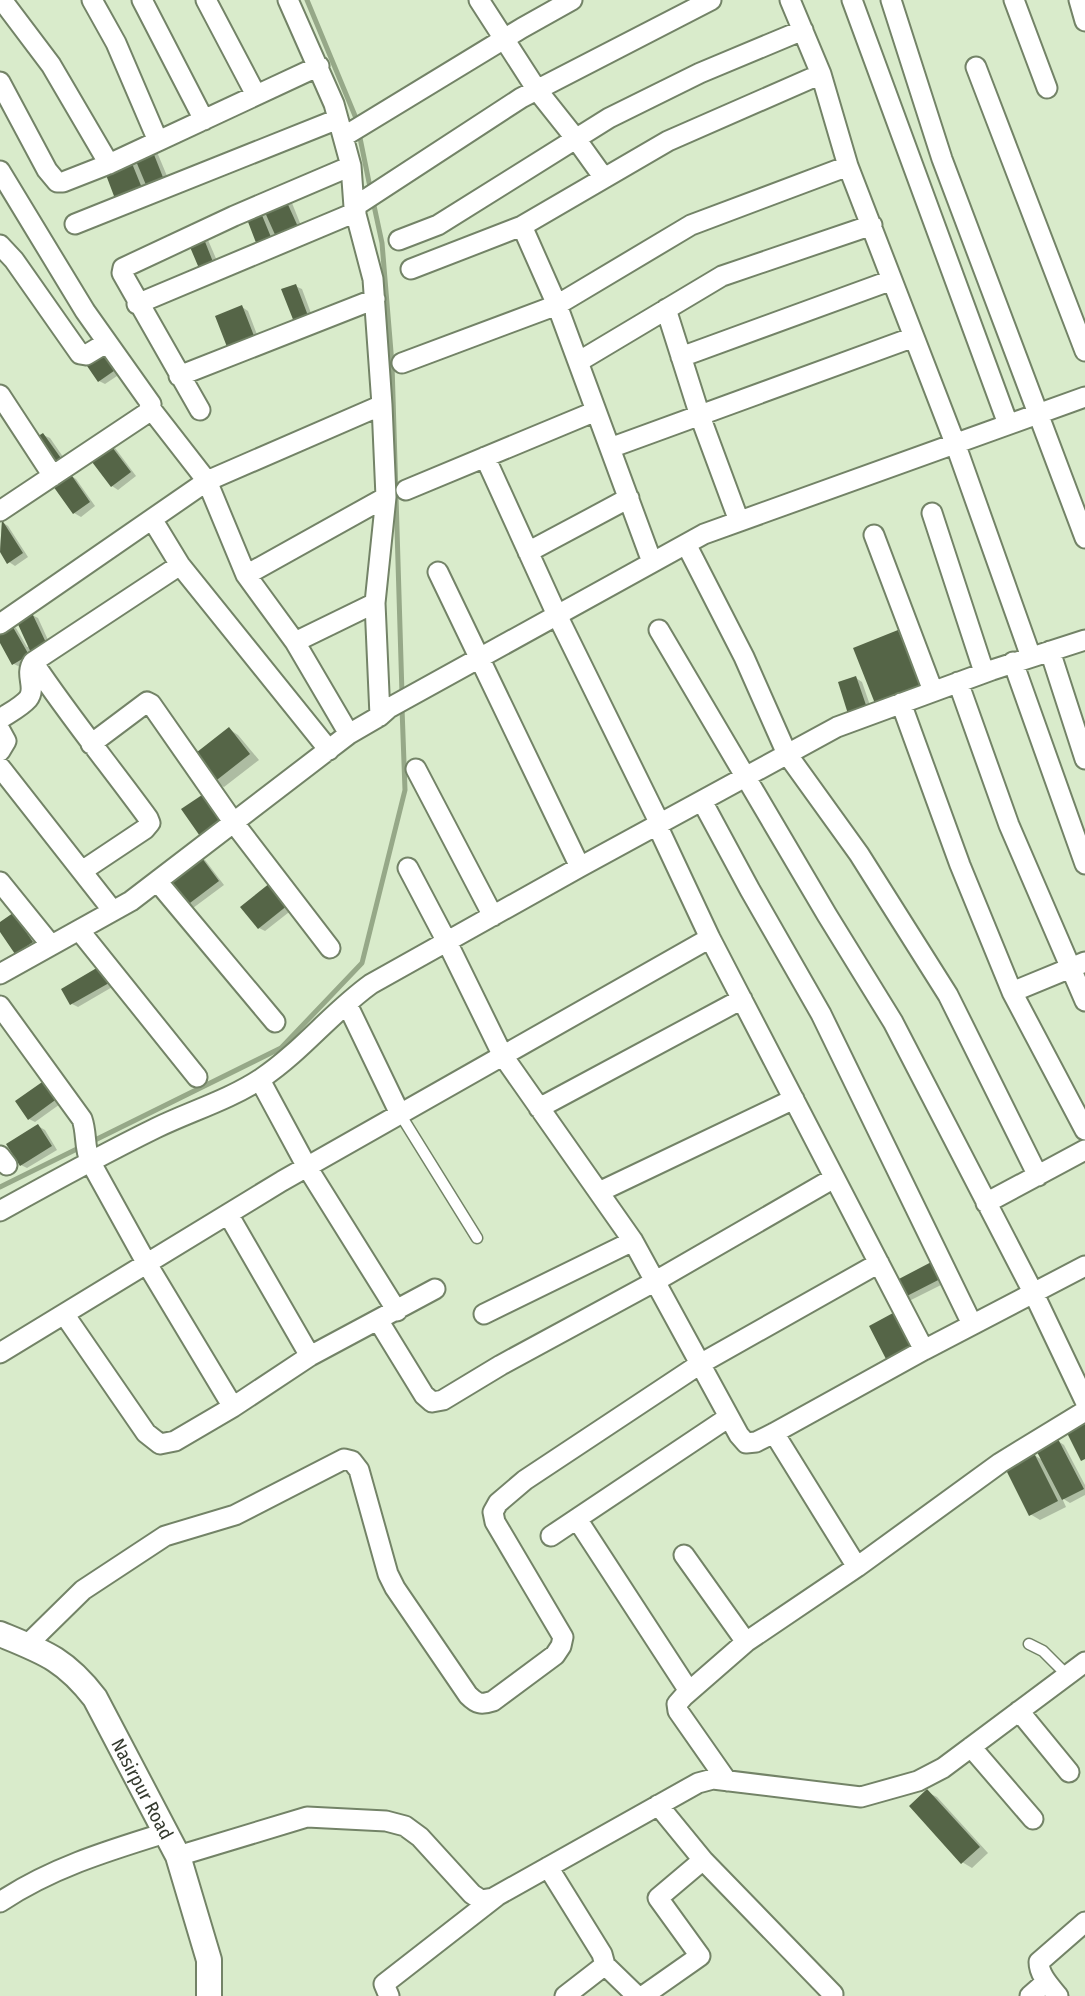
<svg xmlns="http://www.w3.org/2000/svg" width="1085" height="1996" font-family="'Fira Sans Condensed',sans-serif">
	<rect width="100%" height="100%" fill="#d9ebcb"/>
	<path fill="#0003" d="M157 152 172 188 125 207 129 158 139 164 136 154Z
		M285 200 292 203 304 233 284 241 274 236 278 245 247 215 259 210 268 215Z
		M202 236 208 240 221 270 190 241Z
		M295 286 302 289 315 324 297 325Z
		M242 307 248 311 261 345 236 355Z
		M108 349 126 370 105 384 99 381Z
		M43 435 50 438 68 464 59 471Z
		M109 445 115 448 136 476 118 490 112 486Z
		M70 475 76 479 95 506 81 517 74 513 55 486Z
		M2 522 8 526 28 557 15 566 9 562 0 549Z
		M32 615 38 618 54 653 34 659 20 667 14 664 0 640 10 624 16 628 27 647 30 646Z
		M898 632 908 638 930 692 887 710Z
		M856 678 862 682 872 711 856 717Z
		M229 729 238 735 259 760 224 787 214 782Z
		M199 856 205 860 224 885 193 908 187 905Z
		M276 888 293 909 265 931 259 928Z
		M13 915 19 919 38 946 23 956 17 953 0 929V925Z
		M106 972 114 986 78 1007 72 1004Z
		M45 1082 63 1102 35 1122 29 1119Z
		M38 1126 45 1130 57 1150 27 1168 21 1165Z
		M939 1260 953 1279 911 1300 905 1297Z
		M893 1315 899 1318 916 1349 893 1361 887 1358Z
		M1058 1441 1064 1445 1085 1485V1495L1070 1503 1062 1498 1066 1507 1040 1520 1030 1514 1034 1455 1044 1461Z
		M927 1792 937 1797 988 1853 972 1868 962 1862Z"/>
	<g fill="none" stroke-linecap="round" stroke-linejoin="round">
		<path stroke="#96a888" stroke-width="5" d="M307 0 358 123
			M359 133 371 192
			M373 201 382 243 392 364 402 694
			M0 1187 281 1048 362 963 405 790 402 708"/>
	</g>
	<path fill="#556547" d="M151 147 166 185 149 192 133 154Z
		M129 156 144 193 117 204 103 167Z
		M285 198 299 229 277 239 263 208Z
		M259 208 273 242 258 248 245 214Z
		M202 234 215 267 201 273 187 240Z
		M296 284 310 321 296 327 281 289Z
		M242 305 256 341 229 352 215 316Z
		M108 347 121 366 98 382 85 363Z
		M43 433 63 461 51 468 32 440Z
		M109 443 131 472 111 487 89 458Z
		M70 473 90 502 73 514 53 486Z
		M2 520 23 553 7 564 0 552Z
		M32 613 49 649 33 657 16 620Z
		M10 622 29 655 12 665 0 643V628Z
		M898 630 921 687 876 706 853 648Z
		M856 676 867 708 848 714 838 682Z
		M229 727 250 754 213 783 192 756Z
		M208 791 228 821 202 839 181 809Z
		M199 854 219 881 186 906 166 880Z
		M270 883 288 905 258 929 240 907Z
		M13 913 33 942 15 954 0 932V922Z
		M100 966 109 983 70 1005 61 989Z
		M45 1080 58 1098 28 1120 15 1101Z
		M38 1124 52 1146 20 1166 6 1144Z
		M939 1258 948 1275 903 1298 895 1281Z
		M893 1313 911 1345 886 1359 869 1326Z
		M1085 1424V1459L1081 1461 1067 1433Z
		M1058 1439 1084 1489 1062 1500 1036 1450Z
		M1034 1453 1058 1501 1029 1516 1005 1468Z
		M927 1789 980 1847 961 1864 909 1806Z"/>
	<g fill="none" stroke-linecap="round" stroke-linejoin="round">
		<g stroke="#738367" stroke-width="13">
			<path id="service" d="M400 1114 477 1238
				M1029 1644 1043 1651 1067 1675"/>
		</g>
		<g stroke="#738367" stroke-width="23">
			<path id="minor" d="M2 0 51 65 109 164
				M92 0 116 43 158 141
				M142 0 204 120
				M206 0 256 95
				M288 0 334 104 351 166 354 207 373 279 382 405 386 497 375 603 380 716
				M479 0 537 90 576 139 604 178
				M852 0 1008 424
				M891 0 942 159 1085 538
				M1014 0 1047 88
				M1079 0 1085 21
				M976 67 1085 351
				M0 82 47 170 57 182H63L109 164 319 66
				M343 137 522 28 572 0
				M848 166 955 443 1031 657
				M0 171 85 311 151 404 147 413 0 511
				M354 207 521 98 711 0
				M75 224 338 119
				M522 226 557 305 652 562
				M399 240 438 225 609 118 700 73 803 30
				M0 245 14 260 80 354 86 355 106 343
				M411 269 522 226 668 141 821 74 790 0
				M137 304 356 212
				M666 309 700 416 739 521
				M681 357 892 280
				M578 362 722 276 872 225
				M402 363 557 305 691 225 848 166 821 74
				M179 376 375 299
				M0 395 53 476
				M151 409 207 481 246 575 295 642 349 734
				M200 410 122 273 123 268 234 216 351 166
				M610 448 914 337
				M485 457 557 615 660 824 657 825 710 938 924 1350
				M406 490 596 411
				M932 513 984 672
				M874 535 933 691
				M686 544 744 657 787 754 859 854 948 995 1038 1176
				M528 552 629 498
				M180 565 329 750
				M438 572 580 867
				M246 575 386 497
				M0 624 207 481 382 405
				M659 630 827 915 893 1022 1034 1294 1085 1401
				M295 642 375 603
				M1050 651 1085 759
				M33 662C69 716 110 766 148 818L150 823 145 829 82 871
				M1013 662 1085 864
				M958 682 1009 825 1085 1001
				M901 703 960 865 1012 992 1085 962
				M0 719C9 713 21 707 28 699 37 688 24 675 33 662L180 565 152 519
				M0 730 6 741 0 751
				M91 744 147 702 151 704 234 823 330 948
				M0 767 113 911
				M416 769 493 916
				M702 801 750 890 821 1014 972 1324
				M408 868 447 942 503 1056 633 1241 739 1435 746 1443 756 1442 774 1433 924 1350 1085 1266
				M157 881 275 1022
				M0 882 51 945
				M79 930 197 1077
				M0 974 131 901 349 734 380 716 389 708 704 534 1085 397
				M1012 992 1085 1130
				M347 1004 400 1114
				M0 1006 82 1119C87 1133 84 1147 90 1161L147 1264 233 1407
				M260 1080 307 1167 397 1311
				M539 1108 742 999
				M0 1156 7 1165
				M599 1192 794 1099
				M986 1203 1085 1150
				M0 1211C52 1182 103 1154 156 1128 191 1111 229 1100 262 1078 302 1051 332 1012 371 984L580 867 837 727 992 670 1085 640
				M228 1214 310 1356
				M64 1314 146 1433 160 1444 175 1441 233 1407 310 1356 435 1289
				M484 1314 633 1241
				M378 1320 424 1395 432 1402 443 1400 501 1365 654 1282 834 1178
				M0 1353 282 1181 710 938
				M774 1433 857 1567
				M577 1519 689 1691
				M551 1536 729 1417
				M684 1555 746 1642
				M27 1645 83 1590 165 1536 235 1515 344 1459 352 1461 359 1470 388 1574 395 1588 468 1695C477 1704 481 1705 493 1701L555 1655 561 1646 563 1637 495 1522 493 1512 498 1503 525 1480 700 1364 879 1263
				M1019 1711 1069 1772
				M971 1747 1033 1819
				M727 1781 678 1711 677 1704 684 1696 746 1642 857 1567 1000 1463 1085 1411
				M658 1805 703 1860 833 1994
				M178 1856 307 1817 386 1821 405 1826 420 1837 472 1894 481 1900 493 1898 698 1783 713 1779 861 1797 918 1781 943 1768 1085 1662
				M548 1867 602 1954 605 1965 565 1996
				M0 1902C51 1868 107 1851 165 1833
				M605 1965 637 1996
				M389 1996 384 1984 497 1896
				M643 1996 700 1956 658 1898 703 1860
				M1030 1996 1046 1982
				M1058 1996C1050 1986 1039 1975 1039 1962L1085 1922"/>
		</g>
		<g stroke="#738367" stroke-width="28">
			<g id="tertiary">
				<path id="s1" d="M0 1634C44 1652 65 1659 95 1698L178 1856 209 1960V1996"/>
			</g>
		</g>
		<use href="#service" stroke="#fff" stroke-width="10"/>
		<use href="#minor" stroke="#fff" stroke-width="19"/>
		<use href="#tertiary" stroke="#fff" stroke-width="24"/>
	</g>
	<g text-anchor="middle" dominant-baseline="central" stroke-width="7" stroke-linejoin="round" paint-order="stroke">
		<g font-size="19" fill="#343a2e" stroke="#fff">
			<text stroke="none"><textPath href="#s1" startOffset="219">Nasirpur Road</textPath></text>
		</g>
	</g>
</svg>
